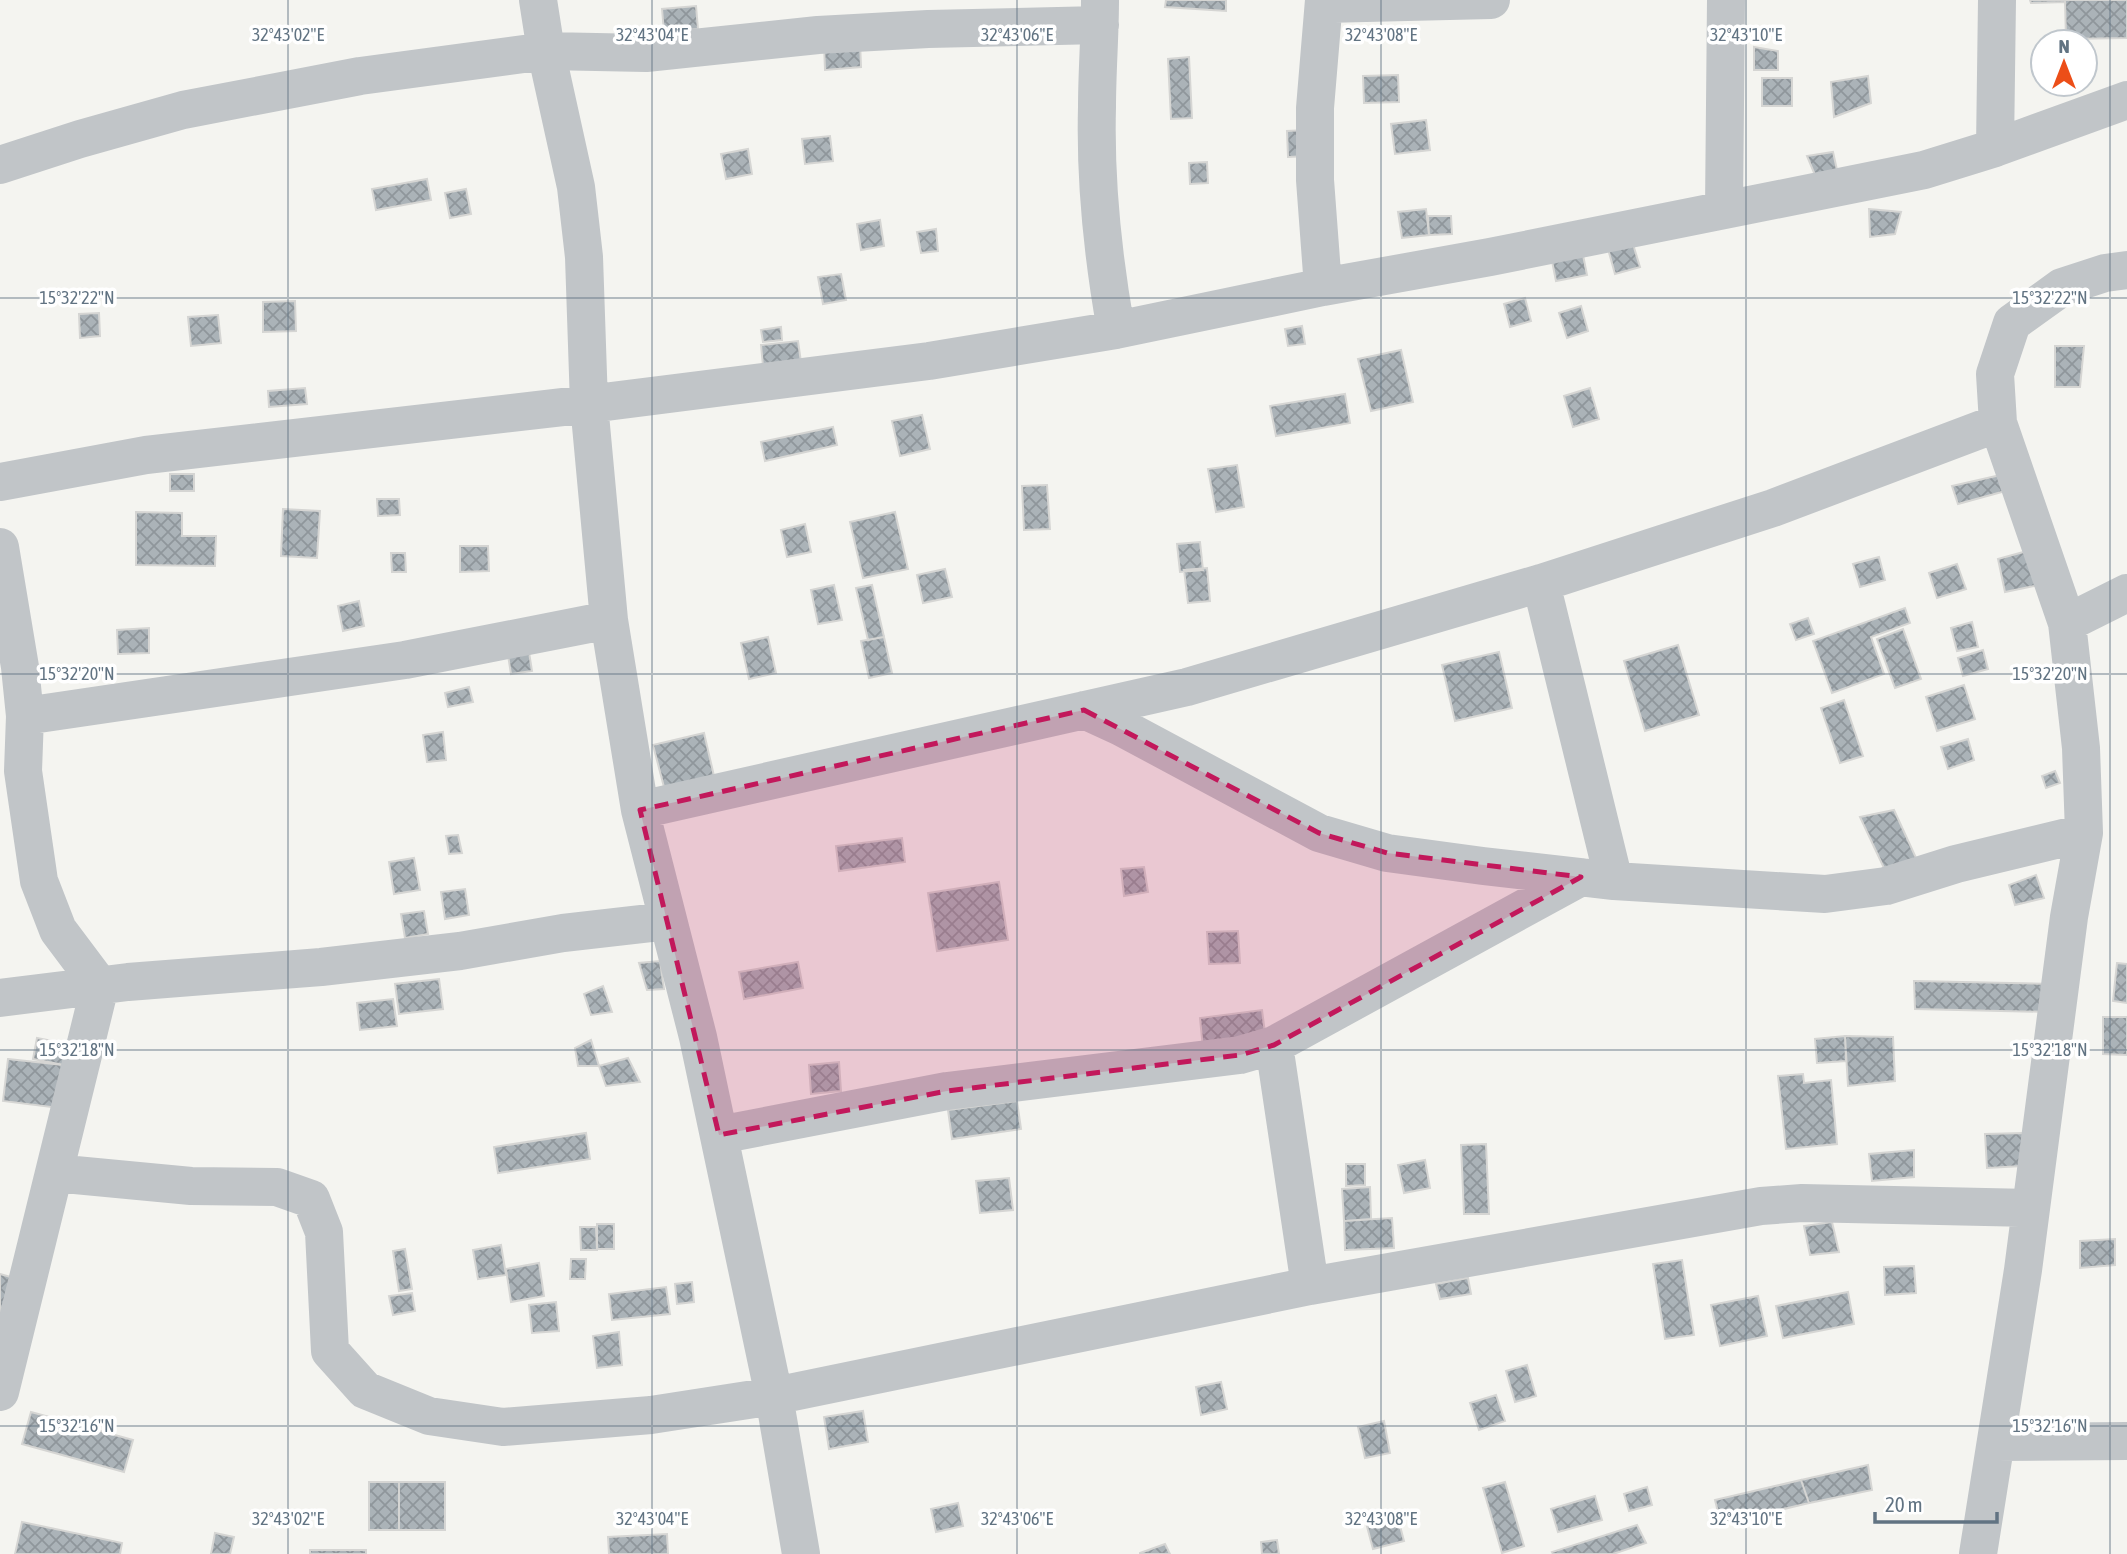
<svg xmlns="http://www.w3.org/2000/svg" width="2127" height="1554" font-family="'Asap Condensed',sans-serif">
	<defs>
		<pattern id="building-cross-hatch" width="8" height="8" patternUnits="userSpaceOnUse" patternTransform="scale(1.75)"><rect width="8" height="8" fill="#abb3b8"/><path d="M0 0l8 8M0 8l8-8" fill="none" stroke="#8f969b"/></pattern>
	</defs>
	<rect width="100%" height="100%" fill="#f4f4f0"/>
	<path fill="url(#building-cross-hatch)" stroke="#d5d5d3" stroke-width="2" d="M1166 0H1226V11L1165 7Z
		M2030 0H2065V2L2031 3Z
		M2065 0H2127V38L2066 39Z
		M696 6 698 29 664 32 662 9Z
		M860 41 861 67 825 70 824 44Z
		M1754 47 1778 51V70H1754Z
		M1189 57 1192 118 1171 119 1168 59Z
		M1398 75 1399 102 1364 103 1363 76Z
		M1868 76 1871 103 1834 117 1831 82Z
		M1762 78H1792V106H1762Z
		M1426 120 1430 150 1395 154 1391 124Z
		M1306 130 1308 156 1288 157 1287 131Z
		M830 136 833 161 805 164 802 139Z
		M748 149 752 174 726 179 721 154Z
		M1833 152 1837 170 1817 180 1807 156Z
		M1207 162 1208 183 1190 184 1189 163Z
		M427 179 431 200 376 210 372 189Z
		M466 189 471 214 450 218 445 193Z
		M1426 209 1429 235 1402 238 1398 212Z
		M1869 209 1901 212 1895 234 1870 237Z
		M1428 216H1451L1452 234 1429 235Z
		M880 220 884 246 861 250 857 224Z
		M936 229 938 251 921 253 917 232Z
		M1632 241 1640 267 1615 274 1608 249Z
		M1583 255 1587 275 1556 281 1552 261Z
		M841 274 846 300 823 304 818 277Z
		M1525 298 1531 321 1510 327 1504 304Z
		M295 301 296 331 263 332V302Z
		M1581 306 1588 331 1567 338 1559 313Z
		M99 313 100 336 80 338 79 314Z
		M218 315 221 343 191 346 188 317Z
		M1302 326 1305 344 1288 346 1285 329Z
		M781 327 782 340 763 342 761 330Z
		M798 341 801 362 763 366 761 345Z
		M2055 346H2084L2080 387H2055Z
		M1401 350 1413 402 1371 411 1358 359Z
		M305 388 307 404 269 407 268 391Z
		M1590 388 1599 419 1573 427 1564 396Z
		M1345 394 1350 423 1276 436 1270 406Z
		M922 415 930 449 900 456 892 421Z
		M833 427 837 445 765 461 761 442Z
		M1237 465 1244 507 1216 512 1208 469Z
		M170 474H194V491H170Z
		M2005 474 2009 490 1958 504 1952 486Z
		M1047 485 1050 529 1024 530 1022 486Z
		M377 499H399L400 515 378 516Z
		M283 509 320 511 317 558 281 556Z
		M136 512 182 513V536H216L215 566 136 565Z
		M895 512 908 569 863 578 850 522Z
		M805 524 811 552 787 557 781 530Z
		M1200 542 1203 570 1180 572 1177 544Z
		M460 546H488L489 571 460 572Z
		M2027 551 2039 585 2005 592 1998 559Z
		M391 553H405L406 572H392Z
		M1879 557 1885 580 1860 587 1853 564Z
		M1957 564 1966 589 1937 598 1929 573Z
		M1207 568 1210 601 1188 603 1184 570Z
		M945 569 952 597 923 603 917 575Z
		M834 585 842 620 818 624 811 590Z
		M872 585 884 637 868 640 856 588Z
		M359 601 364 626 343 631 338 606Z
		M1905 608 1910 623 1871 637 1884 674 1832 693 1813 641Z
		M1808 618 1814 634 1796 640 1790 624Z
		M1972 622 1978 647 1957 651 1951 628Z
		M149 628V653L118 654 117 630Z
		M1903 629 1921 679 1895 688 1877 639Z
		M768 637 776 673 749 679 741 643Z
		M884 637 892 673 869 678 861 641Z
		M1678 645 1699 715 1645 731 1624 661Z
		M528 646 532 671 511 674 507 649Z
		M1983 650 1988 669 1963 676 1958 658Z
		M1499 652 1512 708 1455 721 1442 665Z
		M1964 685 1975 719 1937 731 1926 697Z
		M469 687 473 702 448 707 445 693Z
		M1844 700 1863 756 1840 763 1821 708Z
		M443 732 446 760 427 762 423 735Z
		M704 733 714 776 664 787 653 745Z
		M1968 739 1974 760 1948 769 1941 747Z
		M2055 771 2060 783 2046 788 2042 776Z
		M1894 810 1917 860 1884 868 1860 817Z
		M458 835 462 853 449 854 446 836Z
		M902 838 905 862 839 871 836 846Z
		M414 858 420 890 394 894 389 862Z
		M1144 867 1148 892 1124 896 1121 869Z
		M2036 875 2044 898 2015 905 2009 885Z
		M999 882 1008 940 937 951 928 893Z
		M465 889 469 915 445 919 441 892Z
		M424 911 428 934 405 938 401 914Z
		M1238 931 1240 963 1209 964 1207 932Z
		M660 961 664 989 647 990 639 963Z
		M798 962 803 988 744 999 739 972Z
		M2117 963 2127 964V1003L2113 1001Z
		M439 979 443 1009 399 1014 395 984Z
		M1914 981 2052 984 2050 1012 1915 1009Z
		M603 986 612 1012 591 1015 584 994Z
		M393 999 397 1026 360 1030 357 1003Z
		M1262 1010 1266 1041 1203 1049 1200 1018Z
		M2103 1017H2127V1055L2103 1054Z
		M1845 1036 1846 1061 1817 1063 1815 1039Z
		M1845 1036 1893 1037 1895 1081 1848 1086Z
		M37 1038 73 1045 69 1066 33 1059Z
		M591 1040 599 1066H578L575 1048Z
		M628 1058 640 1082 606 1086 599 1066Z
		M8 1059 63 1065 59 1108 3 1101Z
		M839 1062 841 1091 811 1094 809 1065Z
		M1803 1074 1804 1083 1831 1080 1837 1144 1786 1149 1778 1076Z
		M1017 1101 1021 1129 952 1139 948 1110Z
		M586 1133 590 1159 498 1173 494 1147Z
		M2023 1133 2022 1166 1987 1168 1985 1134Z
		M1486 1144 1489 1214H1464L1461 1145Z
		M1914 1150V1177L1872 1181 1869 1154Z
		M1425 1160 1430 1188 1404 1193 1398 1165Z
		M1346 1164H1365V1185L1346 1186Z
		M1009 1178 1013 1210 980 1213 976 1181Z
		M1370 1187 1371 1219 1344 1221 1342 1189Z
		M1392 1218 1394 1248 1345 1250 1344 1221Z
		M1832 1222 1839 1252 1810 1255 1804 1226Z
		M597 1224H614V1249H597Z
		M580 1227H596L597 1250H581Z
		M2115 1239V1265L2080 1268V1241Z
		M501 1245 506 1275 478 1279 473 1250Z
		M405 1249 412 1289 399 1291 393 1251Z
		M571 1259H586L585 1279H570Z
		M1682 1260 1694 1335 1665 1339 1653 1264Z
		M539 1263 544 1296 511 1302 506 1269Z
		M1914 1266 1916 1293 1885 1295 1884 1267Z
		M0 1274 14 1278 0 1313Z
		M1468 1278 1471 1294 1440 1299 1436 1284Z
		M692 1282 694 1302 677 1304 675 1284Z
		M666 1287 670 1314 612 1320 609 1294Z
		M1848 1292 1854 1324 1783 1338 1776 1306Z
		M412 1293 415 1311 393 1315 389 1296Z
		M1758 1296 1767 1336 1720 1346 1711 1305Z
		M556 1302 559 1331 532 1333 529 1305Z
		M619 1332 622 1365 597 1368 593 1336Z
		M1527 1365 1536 1396 1515 1402 1506 1371Z
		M1221 1382 1227 1409 1201 1415 1196 1387Z
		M1496 1395 1505 1421 1479 1430 1470 1403Z
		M863 1411 868 1442 829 1449 824 1417Z
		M31 1412 133 1440 124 1472 22 1444Z
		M1384 1421 1390 1453 1365 1458 1358 1427Z
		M1868 1465 1872 1490 1809 1503 1801 1480Z
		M1801 1480 1809 1503 1721 1524 1715 1500Z
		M369 1482H399V1530H369Z
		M399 1482H445V1530H399Z
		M1505 1482 1524 1546 1502 1553 1483 1488Z
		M1647 1487 1652 1505 1629 1511 1624 1494Z
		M1595 1496 1602 1520 1558 1532 1551 1509Z
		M958 1503 963 1526 936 1532 931 1509Z
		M1396 1511 1404 1541 1373 1549 1365 1519Z
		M22 1522 122 1543 120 1554H15Z
		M1637 1525 1646 1543 1613 1554H1553L1552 1552Z
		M215 1533 234 1537 230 1554H211Z
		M667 1534 668 1554H609L608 1537Z
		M1277 1540 1279 1554H1262L1261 1542Z
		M1165 1544 1170 1554H1140V1553Z
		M310 1550H366V1554H310Z"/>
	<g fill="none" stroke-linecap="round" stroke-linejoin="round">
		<path stroke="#c1c5c8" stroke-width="38" d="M538 0 546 51 576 187 584 257 589 404 609 620 640 810 698 1037 774 1396 801 1554
			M1100 0C1100 36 1097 71 1097 107 1095 181 1103 257 1116 330
			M1324 4 1491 0
			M1995 148 1997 0
			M0 165 80 139 183 110 360 76 546 51 646 53 818 35 928 29 1100 25
			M1724 209 1726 0
			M1323 287 1315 180V108L1324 0
			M0 482 146 455 589 404 929 361 1116 330 1323 287 1490 257 1924 170 1995 148 2127 100
			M0 547 20 667 25 716 23 771 39 881 58 930 100 986 0 1392
			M1541 583 1614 881
			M2067 623 1998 423 1995 374 2012 323 2062 287 2105 273 2127 270
			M1084 710 1121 727 1319 833 1387 853 1483 866 1614 881 1825 894 1886 886 1956 864 2084 833
			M25 716 405 660 609 620
			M640 810 1187 687 1541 583 1773 508 1998 423
			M0 998 128 982 321 967 460 951 563 933 668 921
			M1274 1045 1310 1286
			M719 1135 947 1091 1240 1055 1274 1045 1581 877
			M54 1173 191 1186 277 1187 311 1199 324 1232 330 1351 365 1390 429 1416 503 1427 651 1415 774 1396 1310 1286 1761 1206 1802 1203 2031 1208
			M1996 1442 2127 1441
			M1978 1554 2023 1270 2069 917 2084 833 2081 748 2067 623 2127 593"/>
	</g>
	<path fill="#c2185b" fill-opacity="0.2" stroke="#c2185b" stroke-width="5" stroke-dasharray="14 9" stroke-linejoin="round" d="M1084 710 1319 833 1387 853 1581 877 1274 1045 1240 1055 947 1091 719 1135 640 810Z"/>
	<path fill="none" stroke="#617382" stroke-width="2" stroke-opacity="0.45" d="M288 0V1554M652 0V1554M1017 0V1554M1381 0V1554M1746 0V1554M2110 0V1554M0 298H2127M0 674H2127M0 1050H2127M0 1426H2127"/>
	<g font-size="18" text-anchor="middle" fill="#617382" stroke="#fff" stroke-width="7" stroke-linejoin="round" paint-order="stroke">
		<text x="288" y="41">32°43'02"E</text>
		<text x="652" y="41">32°43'04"E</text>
		<text x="1017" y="41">32°43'06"E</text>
		<text x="1381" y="41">32°43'08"E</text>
		<text x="1746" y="41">32°43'10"E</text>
		<text x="77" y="304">15°32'22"N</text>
		<text x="2050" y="304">15°32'22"N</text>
		<text x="77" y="680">15°32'20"N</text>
		<text x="2050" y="680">15°32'20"N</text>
		<text x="77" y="1056">15°32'18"N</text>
		<text x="2050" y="1056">15°32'18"N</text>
		<text x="77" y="1432">15°32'16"N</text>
		<text x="2050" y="1432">15°32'16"N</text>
		<text x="288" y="1525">32°43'02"E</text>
		<text x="652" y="1525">32°43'04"E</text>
		<text x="1017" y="1525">32°43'06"E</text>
		<text x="1381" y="1525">32°43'08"E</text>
		<text x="1746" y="1525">32°43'10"E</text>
	</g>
	<g transform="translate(2064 63)"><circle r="33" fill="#ffffff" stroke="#c0c7cd" stroke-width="2"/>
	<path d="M0-5L12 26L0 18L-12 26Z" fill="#ec4e18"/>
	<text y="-10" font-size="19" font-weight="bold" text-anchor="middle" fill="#617382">N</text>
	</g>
	<path d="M1875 1512v10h122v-10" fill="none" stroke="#617382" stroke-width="3.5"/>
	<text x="1885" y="1512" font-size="21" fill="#617382" stroke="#ffffff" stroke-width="5" paint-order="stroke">20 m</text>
</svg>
